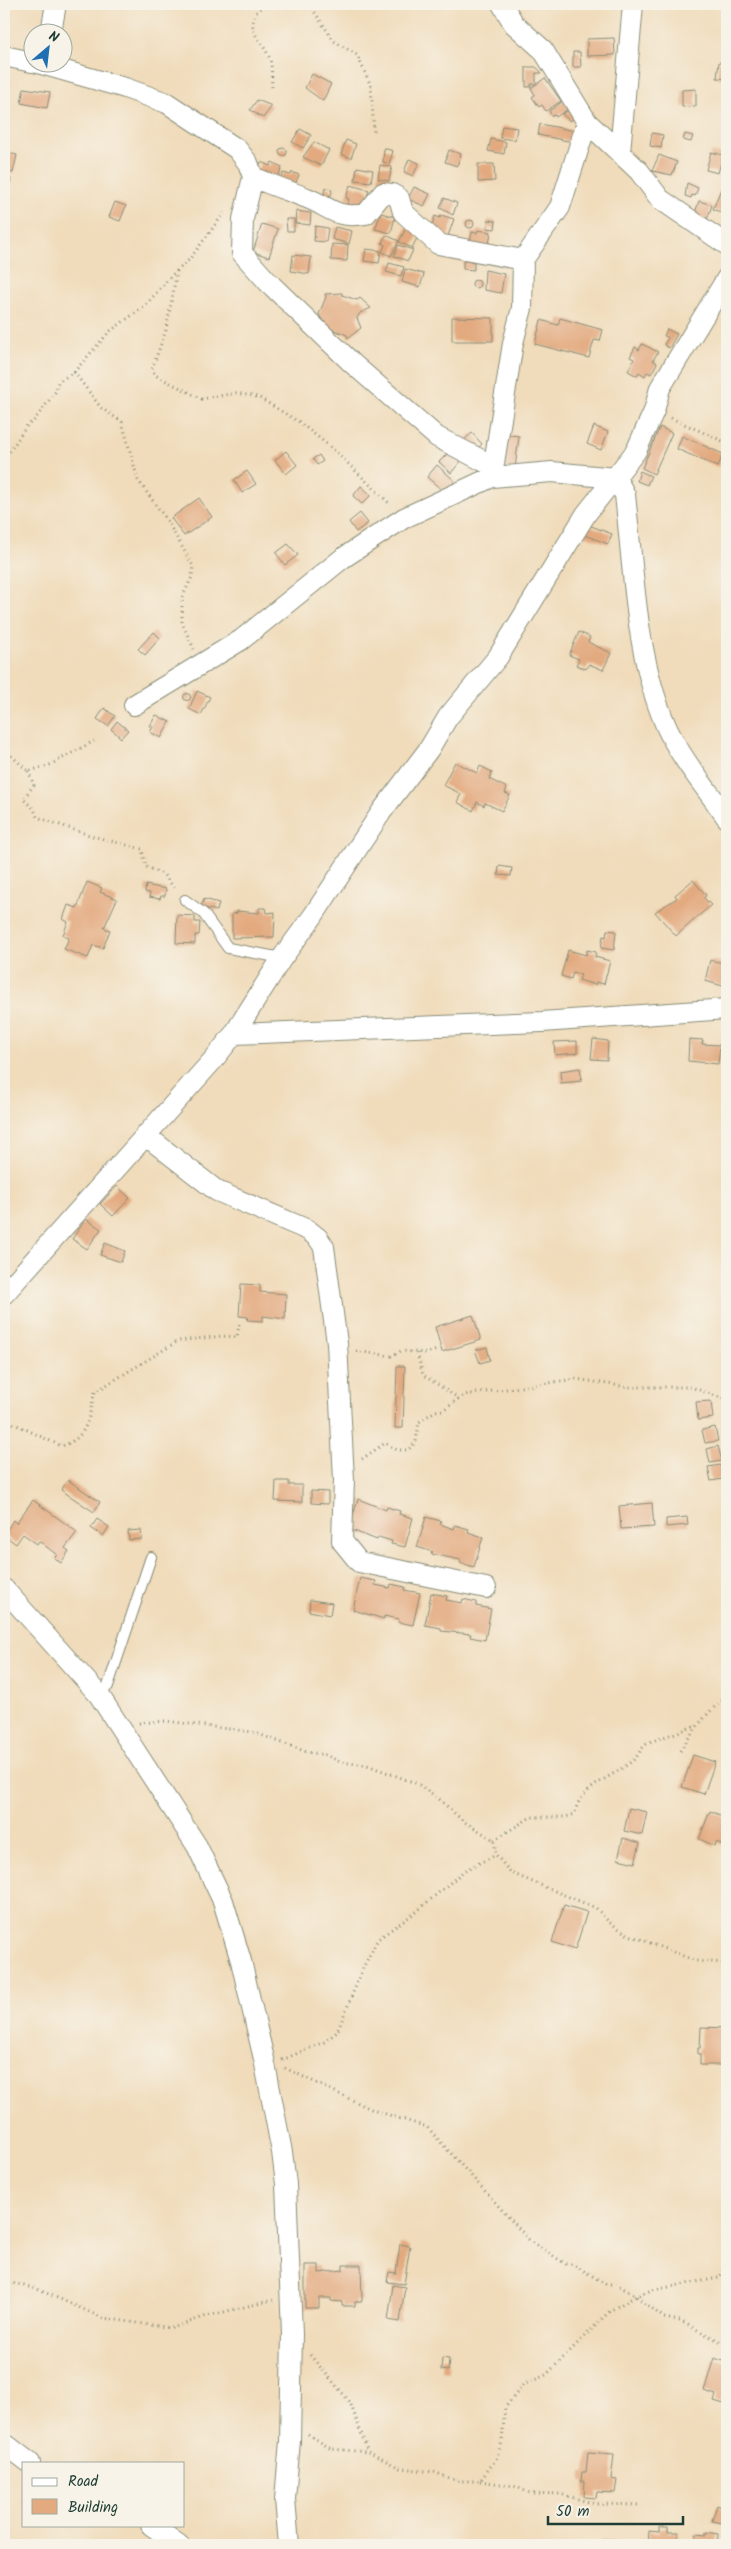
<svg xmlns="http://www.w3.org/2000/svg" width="731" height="2549" font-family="Kalam,sans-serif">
	<rect width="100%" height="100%" fill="#f7f3e8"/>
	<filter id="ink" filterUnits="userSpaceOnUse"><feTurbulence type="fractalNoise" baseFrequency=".02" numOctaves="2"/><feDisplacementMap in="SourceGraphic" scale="10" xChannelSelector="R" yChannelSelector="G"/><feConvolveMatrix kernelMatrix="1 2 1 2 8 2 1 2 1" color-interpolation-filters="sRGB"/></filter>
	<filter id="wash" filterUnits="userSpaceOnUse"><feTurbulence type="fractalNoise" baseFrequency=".0096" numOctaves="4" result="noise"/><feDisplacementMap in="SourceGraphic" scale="20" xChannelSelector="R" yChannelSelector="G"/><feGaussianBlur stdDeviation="1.12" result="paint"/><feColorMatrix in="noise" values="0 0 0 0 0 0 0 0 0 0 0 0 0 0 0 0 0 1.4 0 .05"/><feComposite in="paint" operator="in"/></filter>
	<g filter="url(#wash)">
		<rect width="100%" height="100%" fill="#f0dbba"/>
		<g id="blocks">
			<path fill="#e3aa80" d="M614 38 615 55 587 56V39Z
				M573 52H580L581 67H573Z
				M719 62 727 63V79L717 78Z
				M526 67H536L542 73H536V84H531V87H526Z
				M312 74 331 84 323 101 305 88Z
				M545 78 561 101 546 111 542 105 539 107 532 97 535 95 531 88Z
				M24 88 50 92 47 108 21 103Z
				M696 89V106L682 107V90Z
				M566 99 571 107 556 117 555 115 552 116 549 111Z
				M257 100 272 106 263 118 250 110Z
				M569 110 575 118 570 121 562 114Z
				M540 124 576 131 573 142 538 135Z
				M502 126 517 128 515 140 500 138Z
				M300 129 311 135 303 148 292 142Z
				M652 133 663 135 661 148 650 146Z
				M685 134 693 136 691 142 683 140Z
				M491 139 506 142 504 154 488 151Z
				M346 140 356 144 351 158 341 154Z
				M314 142 329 150 321 166 303 157Z
				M279 152a4 4 0 1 1 8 0a4 4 0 1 1-8 0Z
				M384 148 393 151 389 164 383 162Z
				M449 150 461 154 457 166 445 162Z
				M711 152 723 155 718 173 706 170Z
				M8 153 17 155 13 173 4 171Z
				M659 155 677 162 672 175 652 171Z
				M409 159 419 163 413 176 404 172Z
				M261 162 270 166 272 162 282 167 275 185 255 176Z
				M478 164H494L495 181 478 182Z
				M380 165 392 167 389 181 378 179Z
				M357 167 373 170 371 182 355 180Z
				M292 172 299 175 292 192 277 186 283 173 291 175Z
				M4 177 11 179 6 197 4 196Z
				M687 183 698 188 695 196 692 195 691 198 685 196Z
				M350 185 369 190 363 211 347 206 349 199 346 198Z
				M722 186 727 188V215L713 209Z
				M414 187 430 194 424 206 408 199Z
				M324 192a4 4 0 1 1 8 0a4 4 0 1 1-8 0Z
				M444 198 457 203 453 215 440 208Z
				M699 201 712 205 707 220 694 216Z
				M115 202 126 206 120 221 109 217Z
				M296 211 311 213 310 225 295 223Z
				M381 213 395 217 391 233 375 229Z
				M441 215 454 219 448 236 430 230 435 216 440 218Z
				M286 219H294V231H287Z
				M488 220 496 221 495 229 487 228Z
				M466 224a4 4 0 1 1 8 0a4 4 0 1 1-8 0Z
				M262 224 278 229 269 257 253 252Z
				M315 226 328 228 326 242 314 241Z
				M407 226 420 232 412 248 399 242Z
				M335 227 352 231 349 244 332 239Z
				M478 230 491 232 488 251 469 248 472 232 477 233Z
				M386 235 399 241 391 256 382 252 385 245 382 243Z
				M332 244 348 245 347 261 331 260Z
				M398 245 413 250 408 261 394 256Z
				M366 249 381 251 379 263 364 261Z
				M293 255 311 257 309 274 291 271Z
				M463 261 474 262V270L463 269Z
				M389 263 404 267 401 276 386 272Z
				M405 269 424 274 420 287 402 282Z
				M485 270 504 274 501 293 484 290Z
				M472 284a4 4 0 1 1 8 0a4 4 0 1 1-8 0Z
				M342 293V295L357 300 360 298 371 308 360 313 357 318 361 328 348 338 347 335 329 328 326 329 319 314 326 297 325 294Z
				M452 317 493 318V341H452Z
				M560 318 603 330 600 341 594 340 589 358 535 344 541 320 558 325Z
				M667 329 677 334 669 348 664 345 668 337 664 336Z
				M642 344 658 352 653 360 657 363 651 374 647 372 645 376 639 372 637 376 628 371 634 359 630 357 635 347 639 350Z
				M594 426 608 432 601 450 587 444Z
				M660 427 672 433 654 474 642 468Z
				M472 433 482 444 473 453 462 442Z
				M500 434 519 436 515 469 496 466Z
				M682 436 723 454 718 467 677 449Z
				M286 451 297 465 286 474 275 460Z
				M450 451 461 461 451 473 439 462Z
				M319 455 323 461 317 465 313 459Z
				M437 465 455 481 444 492 427 477Z
				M247 471 256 484 242 493 234 480Z
				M640 471 651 476 647 485 637 481Z
				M361 486 371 495 362 504 353 496Z
				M199 498 212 517 184 536 171 518Z
				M360 513 368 523 356 532 349 522Z
				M586 524 612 534 608 544 582 534Z
				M288 544 298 555 285 565 276 553Z
				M154 632 160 638 145 655 138 649Z
				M579 632 590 637 588 642 611 653 603 670 589 664 586 669 576 665 579 659 569 655Z
				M197 691 210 697 201 715 189 709Z
				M183.5 697a3.5 3.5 0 1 1 7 0a3.5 3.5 0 1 1-7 0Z
				M104 708 115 716 108 726 97 719Z
				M156 715 170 722 161 738 150 732 153 727 150 726Z
				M117 721 128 730 121 738 111 729Z
				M455 762 477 773 480 766 492 772 489 779 507 788 505 793 510 795 502 811 485 803 484 806 477 802 473 811 457 802 461 794 443 785Z
				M499 866 512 868 511 876 498 875Z
				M693 880 706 895 704 898 711 905 676 936 655 912 677 898 675 895Z
				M87 882 102 888 100 892 117 899 104 928 110 930 103 948 93 945 88 958 64 949 69 938 63 935 68 922 63 919 68 905 77 908Z
				M146 885 166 889 165 896H161L160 899 149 897 150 893 145 892Z
				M204 899 219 903 217 911 201 907Z
				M259 908H266L267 913 275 912 274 937 232 938V914L237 913V911L259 913Z
				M177 915 195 916V922H200L199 935H195V944L176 943Z
				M607 930 616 931 614 950 601 948 603 936 606 937Z
				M568 950 586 955 587 950 596 952 595 957 610 961 604 984 596 982 595 985 579 980 581 975 573 972 571 979 561 976Z
				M710 960 727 964 723 986 705 981Z
				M593 1039 608 1041 607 1060 591 1059Z
				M689 1039 703 1040 702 1044 720 1045 718 1064 688 1061Z
				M577 1041V1053L555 1055 554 1042Z
				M580 1068 582 1081 561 1083 560 1071Z
				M117 1186 130 1198 113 1216 100 1204Z
				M86 1219 101 1229 87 1249 72 1239Z
				M105 1243 125 1251 121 1262 100 1255Z
				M241 1284 260 1285V1292L286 1294 285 1319 263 1316V1321L247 1320 248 1317 239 1316Z
				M473 1315 481 1340 442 1352 435 1327Z
				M487 1347 490 1360 480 1363 475 1350Z
				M397 1366H405L403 1428H395Z
				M711 1401 713 1418 698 1420 696 1402Z
				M715 1427 718 1441 705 1443 702 1430Z
				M718 1446 722 1461 710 1463 707 1449Z
				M721 1465 723 1479 711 1481 708 1467Z
				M68 1480 100 1502 94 1512 61 1490Z
				M276 1481H289V1485H302V1502L275 1501Z
				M311 1491 328 1492V1504L311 1503Z
				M358 1499 386 1510 387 1507 400 1511 399 1514 413 1518 405 1547 391 1544 392 1541 378 1537 377 1540 349 1529Z
				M33 1500 77 1532 65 1548 69 1551 61 1563 54 1558 57 1555 39 1541 37 1544 23 1534 16 1544 4 1535 13 1520 16 1523Z
				M652 1503 654 1527 621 1529 619 1506Z
				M426 1517 441 1521 440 1524 454 1529 455 1525 469 1529 468 1532 483 1537 474 1567 460 1563 461 1560 431 1554 433 1552 417 1547Z
				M687 1517 688 1525 666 1527V1519Z
				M97 1519 109 1527 103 1536 91 1528Z
				M141 1530 142 1539 129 1540 128 1531Z
				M360 1578 376 1581 375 1585 390 1588 391 1584 405 1587 404 1590 420 1593 413 1625 398 1622 399 1619 384 1616V1619L353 1610Z
				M431 1593 447 1596 446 1600 462 1603 463 1599 476 1602V1606L491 1609 485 1640 470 1637 471 1634 441 1631V1628L425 1625Z
				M310 1600 332 1603 330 1615 309 1611Z
				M693 1755 715 1762 704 1794 682 1787Z
				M629 1808 647 1812 642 1835 624 1831Z
				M710 1811 727 1818V1846L716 1842 715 1846 699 1839Z
				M623 1838 640 1843 635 1863 618 1859Z
				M564 1905 587 1912 575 1950 552 1942Z
				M701 2027 727 2028V2065H700V2054H698V2048H700Z
				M400 2244 410 2246 404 2284 387 2282 389 2272 396 2273Z
				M305 2265H319V2273L343 2270V2265H361L362 2301H355V2306H342V2302L331 2301V2298H319V2308H305Z
				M393 2285 405 2287 400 2322 388 2320Z
				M442 2358 449 2359 448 2371 441 2370Z
				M714 2358 727 2362V2399L724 2404 714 2401 716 2395 704 2391Z
				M588 2453 614 2455 611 2479 617 2480 615 2493 597 2492 596 2498 584 2497 585 2481H581L582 2472H586Z
				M717 2505 727 2509V2524L712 2521Z
				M659 2527H668V2532H678V2545H648L649 2531 659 2532Z
				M706 2532 718 2534 717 2545H695L696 2534 706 2535Z
				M602 2540 624 2542V2545H601Z"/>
		</g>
	</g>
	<g filter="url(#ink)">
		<use href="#blocks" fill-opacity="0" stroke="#888c77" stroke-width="1"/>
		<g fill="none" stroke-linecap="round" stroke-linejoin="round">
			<g stroke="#888c77" stroke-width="12">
				<path id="lane" d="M185 900 203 913 228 948 282 958
					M99 1695 108 1686 151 1557"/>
			</g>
			<g stroke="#888c77" stroke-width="22">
				<path id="street" d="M502 4 514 24 543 50 587 122 639 171 660 199 727 245
					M51 32 56 4
					M4 56 32 62
					M34 62 125 88 167 103 237 149 248 163 253 177 243 219 242 253 268 282 353 364 437 437 493 466
					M620 152 633 4
					M253 177C271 185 289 191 307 198 332 208 335 219 366 214L383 193 392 194 399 198 403 212 438 244 523 260
					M492 476 513 343 522 308 523 260 560 207 587 122
					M616 478 625 495C634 572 635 654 666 726 681 759 707 789 727 818
					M134 705 241 640 343 558 404 518 492 477 552 472 616 478
					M234 1034 542 1022 727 1009
					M145 1135 217 1191 308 1230 318 1238 324 1247 337 1343 344 1480 342 1541 359 1562 486 1588
					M4 1294 214 1059 234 1034 282 958 313 916 382 811 429 749 448 717 498 657 586 514 636 451 654 411 660 388 727 278
					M4 1589 99 1695 197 1846 223 1901 241 1961 264 2059 282 2152 286 2184 292 2334 290 2441 285 2499 289 2545
					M4 2443 30 2463
					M151 2525 179 2545"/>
			</g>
			<path stroke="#888c77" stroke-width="3" stroke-dasharray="1 4" stroke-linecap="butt" d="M309 4 334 41 357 55 371 86 374 133
				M272 87C271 77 273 63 268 55 259 35 245 32 258 9L276 4
				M177 271 166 330 152 369 155 375 202 399 236 393 258 397 299 422 333 449 391 505
				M74 372 101 408 122 422 138 480 166 519 193 566 192 577 182 598V623L194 649
				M671 418 727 443
				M4 460 28 424 33 422 56 391 58 382 74 372 109 332 145 306 171 276 189 260 224 213
				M4 749 28 771 48 766 94 741
				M28 771 34 785 23 799 34 809 37 817 92 836 142 849 146 867 163 874 176 890
				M356 1351 391 1356 401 1351 425 1353 438 1350
				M417 1353 423 1375 458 1398
				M4 1419 61 1446C89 1438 88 1417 95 1392L178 1341 222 1336 237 1337 239 1324
				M362 1459 385 1443 397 1450H408L416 1442 419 1422 435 1411 443 1410 464 1395 576 1379 627 1387H691L727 1400
				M139 1723 166 1721 253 1732 307 1752 326 1755 340 1762 367 1765 418 1784 438 1798 463 1821 494 1840 496 1855
				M680 1751C694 1730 706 1712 727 1697
				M494 1840 531 1817H566L575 1814C577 1788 615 1776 632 1761 639 1756 641 1746 650 1742 666 1736 682 1731 697 1725
				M282 2060 324 2042 337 2032 364 1966 378 1939 416 1912 465 1870 496 1855 511 1873 596 1908 609 1922 627 1934 696 1961 727 1963
				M285 2068 373 2110 427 2127 531 2242 566 2264H572L606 2284H616L636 2296 664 2318 680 2321 727 2345
				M4 2281 37 2289 103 2318 172 2328 207 2316 273 2300
				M310 2355 350 2402 368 2452 400 2468 434 2472 457 2481H480L496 2459 502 2442 505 2408 523 2385 546 2375 611 2310 636 2296 652 2290 719 2278 727 2266
				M308 2434 331 2449 368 2452
				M480 2481 514 2486 530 2493 560 2494 596 2504 640 2505"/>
			<use href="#lane" stroke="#fff" stroke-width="10"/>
			<use href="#street" stroke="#fff" stroke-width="20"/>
		</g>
	</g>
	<rect width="731" height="2549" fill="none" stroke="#f7f3e8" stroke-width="20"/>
	<rect x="22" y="2462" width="162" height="65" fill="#f7f3e8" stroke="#a1aaa0"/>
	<rect x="32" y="2478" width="25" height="8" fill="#ffffff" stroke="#a1aaa0"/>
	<text x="68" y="2486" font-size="15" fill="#1f3d34">Road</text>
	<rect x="32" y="2499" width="25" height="15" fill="#e3aa80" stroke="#a1aaa0"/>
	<text x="68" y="2512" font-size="15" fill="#1f3d34">Building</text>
	<g transform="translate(48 48) rotate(28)"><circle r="24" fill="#f7f3e8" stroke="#a1aaa0"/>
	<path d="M0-4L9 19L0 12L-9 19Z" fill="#1f6fb2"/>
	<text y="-8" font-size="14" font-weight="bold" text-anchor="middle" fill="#1f3d34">N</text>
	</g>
	<path d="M548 2516v8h135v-8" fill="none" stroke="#1f3d34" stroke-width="2.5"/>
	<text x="556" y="2516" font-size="15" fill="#1f3d34" stroke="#f7f3e8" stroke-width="4" paint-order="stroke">50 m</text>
</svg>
